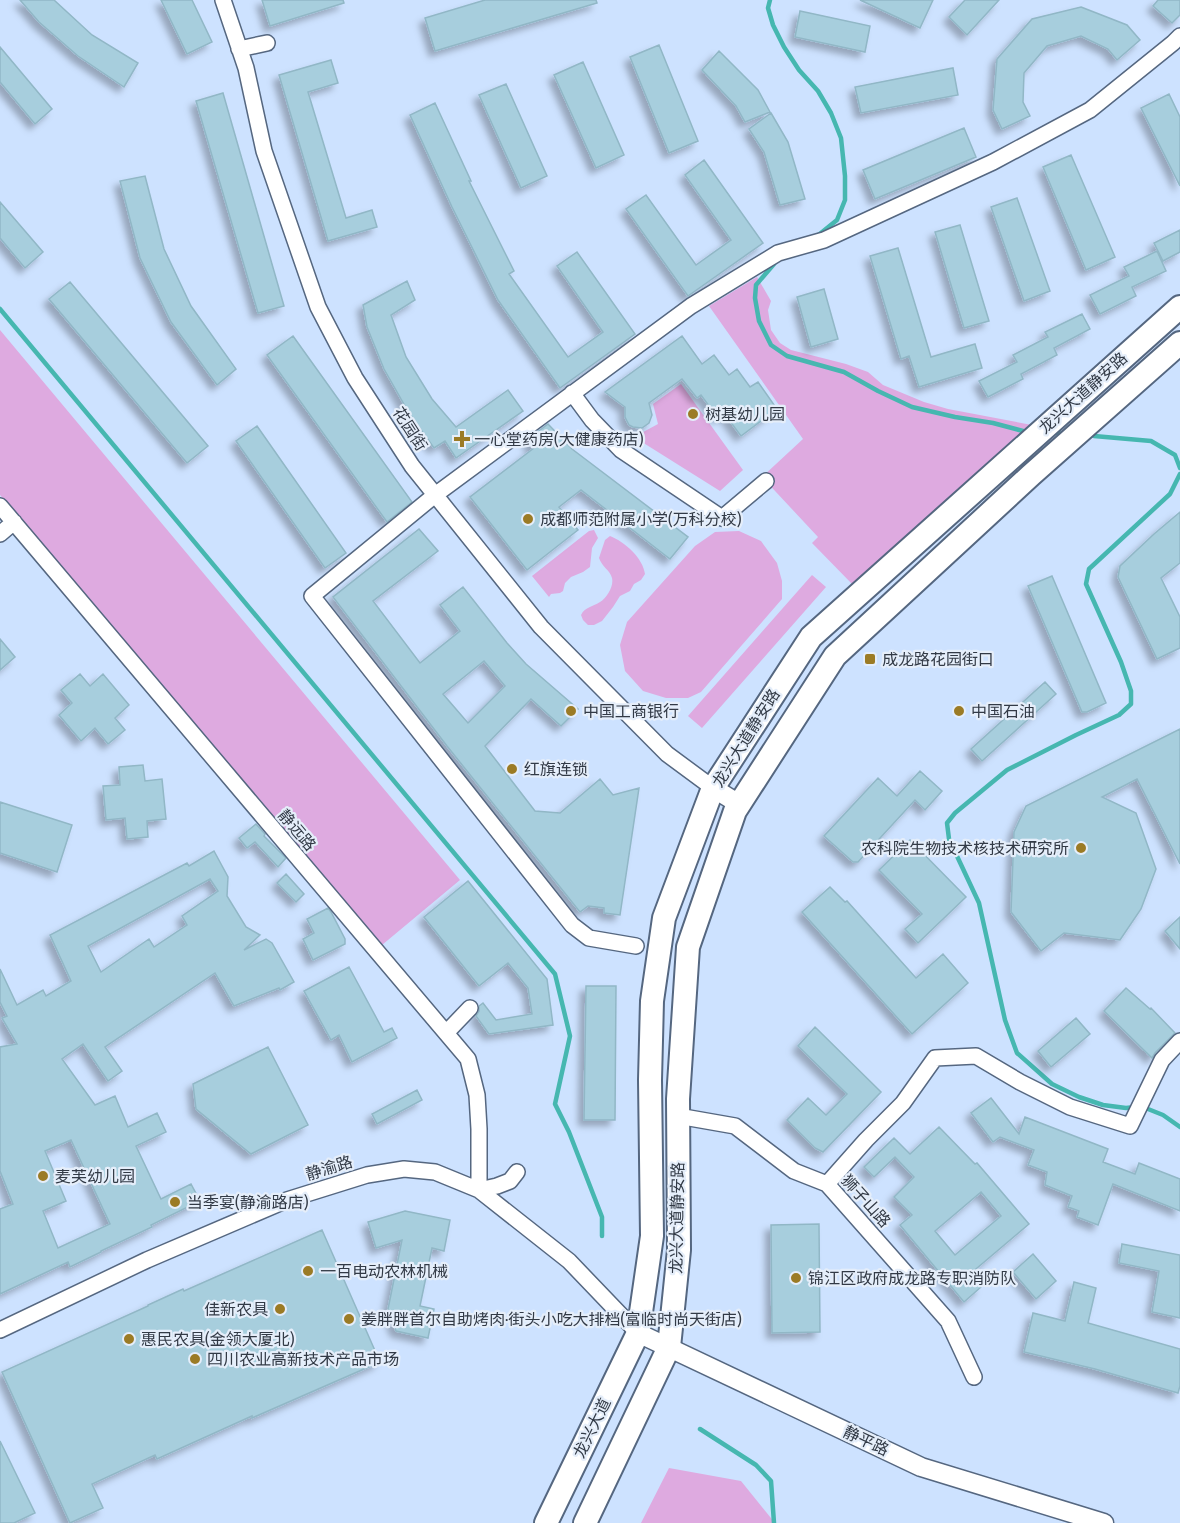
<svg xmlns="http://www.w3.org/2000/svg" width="1180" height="1523" font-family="'Fira Sans Condensed','Noto Sans SC',sans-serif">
	<defs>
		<filter id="shadow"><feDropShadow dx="-5.5" dy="5.5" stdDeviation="3" flood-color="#0004"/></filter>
	</defs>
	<rect width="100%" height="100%" fill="#cde2ff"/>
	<path fill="#deaae0" d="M757 277 771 301 768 310 771 330 780 343 791 350 846 364 868 372 883 385 924 402 948 409 1032 425 854 586 812 543 818 537 762 477 803 439 709 306Z
		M0 330 460 880 382 945 0 495Z
		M681 384 743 470 720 491 634 437 658 424 653 404Z
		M594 530 598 538 592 548 590 567 583 572 571 577 565 583 563 591 560 593 551 594 549 597 532 576 589 531Z
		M739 531 761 541 777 563 782 581V599L701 692 688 698H666L643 691 625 671 620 645 627 622 695 546 715 532Z
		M610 536C625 542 643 558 645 574L641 580 634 584 630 591 620 596 613 607 602 621 594 625H588L583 620 581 615C585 607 592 607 600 602 607 598 614 586 612 578 610 570 602 567 599 558L605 540Z
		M812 575 826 587 702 728 688 716Z
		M669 1468 741 1481 775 1523H641Z"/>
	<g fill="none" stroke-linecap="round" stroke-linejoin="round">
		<path stroke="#46b7b0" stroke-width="4.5" d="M770 0 768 8 773 25 784 47 799 70 818 91 831 113 841 138 845 176V200L837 220 816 237
			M774 264 756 285 755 298 759 321 771 345 787 356 844 372 878 391 912 407 955 417 993 423 1023 431
			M0 309 555 974 570 1036 555 1104 569 1132 602 1217V1236
			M1057 433H1059
			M1094 436 1151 441 1175 455 1180 468
			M1135 1107 1126 1108 1103 1105 1079 1097 1052 1084 1017 1053 1005 1020 979 903 949 839 947 823 955 813 1007 770 1076 735 1119 715 1131 704V691L1121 662 1086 584 1089 569 1170 494 1180 474
			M1143 1107 1163 1115 1180 1127
			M700 1429 756 1465 771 1481 774 1523"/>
	</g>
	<path fill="#a7cedd" stroke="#91b7c6" stroke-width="1.5" fill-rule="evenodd" filter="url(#shadow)" d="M20 0H54L92 35 138 63 124 87 78 56 39 22Z
		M161 0H192L212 42 187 54Z
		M262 0H343L344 3 270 26Z
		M485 0H596L597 3 435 51 425 18Z
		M860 0H933L920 28Z
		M965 0H999L967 35 949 17Z
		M1158 0H1180V15L1172 23 1153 6Z
		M1081 7 1127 25 1140 40 1117 60 1108 49 1081 36 1047 46 1024 73 1023 102 1030 116 1002 129 993 110 997 59 1032 19Z
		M800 11 870 26 865 52 795 37Z
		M659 45 698 141 669 153 630 57Z
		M0 47 52 109 35 124 0 82Z
		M719 51 758 90 770 112 745 122 736 106 702 70Z
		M331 60 338 83 308 92 346 218 372 210 377 227 328 241 279 75Z
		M583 62 624 155 596 168 554 75Z
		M953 68 958 95 861 113 855 87Z
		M506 84 547 176 521 188 479 95Z
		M223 93 284 306 258 313 196 101Z
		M1169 94 1180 117V186L1141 108Z
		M435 103 471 181H469L514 271 509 274 568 357 603 332 557 266 577 252 635 334 560 388 498 300 452 207 410 115Z
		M771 113 788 142 805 199 780 205 764 152 749 129Z
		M964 128 976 157 875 199 863 170Z
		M1071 155 1115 257 1086 270 1043 167Z
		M704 160 763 243 688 296 626 209 646 195 696 265 731 240 685 175Z
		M145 176 164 249 191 306 236 369 217 385 171 322 140 258 120 181Z
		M1017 198 1050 291 1024 301 991 207Z
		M0 202 43 252 25 268 0 238Z
		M960 225 989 321 964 328 935 232Z
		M1180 230V252L1163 261 1154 243Z
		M898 248 931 357 975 344 982 368 919 387 909 356 901 359 870 256Z
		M1157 251 1166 271 1132 287 1136 296 1100 314 1090 295 1129 276 1124 267Z
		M407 281 415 300 391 315 406 357 432 399 456 427 508 390 523 411 456 458 445 441 434 448 409 413 384 369 367 327 363 305Z
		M70 282 208 446 187 463 49 299Z
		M824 289 838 339 811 347 797 297Z
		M1082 314 1090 329 1054 348 1057 355 1021 374 1023 379 988 397 979 381 1017 362 1013 355 1048 337 1045 332Z
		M293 336 412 502 387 522 267 355Z
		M682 336 702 364 714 355 729 375 737 369 750 387 758 382 777 409 741 436 724 413 718 418 701 395 697 398 682 379 649 403 652 415 649 423 642 428 633 427 629 425 625 417V407L605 392Z
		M548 424 572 449 688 537 670 559 581 490 559 507 578 530 527 570 470 497 534 448 527 440Z
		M257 426 346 553 325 568 236 441Z
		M1180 512V563L1161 578 1180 617V648L1157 659 1118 577 1120 566 1154 534Z
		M419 529 438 551 373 601 420 663 460 631 440 605 463 587 507 643 526 664 578 709 561 726 531 699 485 746 535 811 560 813 600 779 613 795 639 788 620 915 604 913V908L588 906 580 912 447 746 333 597ZM484 661 505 686 468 723 443 694Z
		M1052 576 1106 703 1087 712H1082L1028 586Z
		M0 639 15 657 0 670Z
		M80 674 90 686 103 674 129 705 115 718 125 730 108 744 95 728 81 741 59 715 72 703 61 690Z
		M1045 682 1056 694 982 761 971 749Z
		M1180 729V864L1137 779 1102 797 1136 813 1156 869 1141 909 1120 940 1064 933 1041 951 1011 912 1014 832 1026 806Z
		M143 765 145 781 162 779 166 819 147 821 148 837 127 839 125 818 106 820 103 786 120 785 119 767Z
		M920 771 942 791 925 810 915 800 858 862H853L824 836 878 778 897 796Z
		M0 802 72 825 57 872 0 853Z
		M256 824 265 834 264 836 286 858 278 867 255 842 247 848 239 838Z
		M910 840 966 897 918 943 905 929 922 914 879 870Z
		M214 851 228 877 227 896 246 927 260 935 244 950 266 939 272 943 294 982 280 990 279 988 234 1006 215 973 105 1047 122 1071 108 1081 83 1044 62 1059 95 1105 115 1096 128 1127 157 1113 166 1132 136 1146 161 1199 191 1184 200 1201 151 1225 152 1227 101 1251V1252L70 1267 68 1262 0 1294V1209L13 1204 0 1171V1047L17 1044 2 1018 7 1016 0 1002V969L17 1005 43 990 46 996 71 981 50 935 187 863 189 866ZM210 879 218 891 182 916 187 925 154 947 149 939 101 972 88 946ZM71 1140 110 1224 58 1248 43 1211 66 1201 45 1151Z
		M286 874 304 894 296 902 277 883Z
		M468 881 547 979 553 1025 489 1034 476 1016 479 1011V1006L483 1003 496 1020 532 1014 528 988 508 963 479 986 424 917Z
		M830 887 845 902 847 901 916 978 943 954 968 983 912 1034 802 912Z
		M328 908 331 912 345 939V944L313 960 303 939 314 933 307 919Z
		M1180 917V949L1165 931Z
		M349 967 384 1032 392 1028 397 1038 352 1062 339 1035 331 1040 304 991Z
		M586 986H616L615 1120H584Z
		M1126 988 1150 1009 1151 1008 1175 1033 1155 1053 1152 1058 1104 1011Z
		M1076 1018 1090 1034 1051 1067 1038 1051Z
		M815 1027 881 1092 823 1152 815 1148 787 1120 808 1098 826 1115 847 1094 798 1046Z
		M268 1047 308 1125 251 1154 196 1109 193 1084Z
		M417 1090 422 1100 377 1124 372 1114Z
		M991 1098 1019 1134 1025 1117 1108 1149 1103 1162 1135 1174 1139 1163 1180 1179V1211L1113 1184 1098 1225 1077 1217 1079 1211 1068 1207 1072 1196 1045 1185 1047 1172 1028 1165 1034 1150 1000 1137 993 1142 971 1113Z
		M939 1127 975 1164 977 1163 1029 1224 970 1274 981 1287 964 1302 900 1225 912 1215 894 1197 914 1177 895 1157 874 1177 864 1167 894 1138 910 1154ZM981 1192 1001 1216 955 1255 935 1231Z
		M405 1211 450 1220 444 1251 432 1248 420 1306 434 1309 428 1338 396 1331 388 1309 402 1240 376 1248 368 1222Z
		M819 1224 820 1332 772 1333 771 1225Z
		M322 1230 380 1362 252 1418V1416L157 1459 155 1455 92 1484 103 1508 70 1523 2 1372 148 1306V1305L183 1289 184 1291Z
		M1122 1244 1180 1255V1318L1152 1312 1159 1271 1119 1263Z
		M1033 1254 1056 1281 1036 1299 1013 1272Z
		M1074 1282 1096 1288 1088 1323 1180 1349V1386L1178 1393 1095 1369 1024 1352 1033 1313 1065 1321Z
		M0 1441 35 1513 14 1523H0Z"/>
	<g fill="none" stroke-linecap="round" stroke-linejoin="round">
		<g stroke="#556780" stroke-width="18">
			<path id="minor" d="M223 0 246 68 264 151 318 307 355 378 412 466 541 627 667 754 713 788
				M239 49 267 43
				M572 393 592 420 621 450 722 518 766 481
				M0 506 468 1059 477 1095 479 1129V1190L497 1186 510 1181 517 1172
				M0 534 14 522
				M636 946 589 938 572 925 312 596 435 495 691 306 778 253 824 240 993 162 1090 110 1173 43 1180 36
				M446 1033 470 1008
				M678 1116 735 1126 794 1171 827 1184 948 1321 974 1377
				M827 1184 866 1140 903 1103 935 1058 976 1056 1020 1082 1070 1107 1130 1126 1162 1060 1180 1041
				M0 1330 147 1260 287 1200 367 1175 404 1169 435 1172 479 1190 569 1261 638 1333"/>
		</g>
		<g stroke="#556780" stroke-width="21">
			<path id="tertiary" d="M713 788 739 804
				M638 1333 921 1467 1104 1523"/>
		</g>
		<g stroke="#556780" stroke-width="26">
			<path id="primary" d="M546 1523 638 1333 652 1236 650 1080 652 1001 664 918 713 788 811 637 1180 307
				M585 1523 669 1347 679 1250 678 1099 688 947 735 811 835 656 1031 475 1180 343"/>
		</g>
		<use href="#minor" stroke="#fff" stroke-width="15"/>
		<use href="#tertiary" stroke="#fff" stroke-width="18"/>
		<use href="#primary" stroke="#fff" stroke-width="22"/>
	</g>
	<g fill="#9b7b25" stroke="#e5eefa" stroke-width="2">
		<circle cx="693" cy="414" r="6"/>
		<path d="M459 430h6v6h6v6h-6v6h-6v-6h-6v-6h6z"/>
		<circle cx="528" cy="519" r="6"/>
		<rect x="864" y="653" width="12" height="12" rx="3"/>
		<circle cx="571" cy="711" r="6"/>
		<circle cx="959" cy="711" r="6"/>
		<circle cx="512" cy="769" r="6"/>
		<circle cx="1081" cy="848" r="6"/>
		<circle cx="43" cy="1176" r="6"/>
		<circle cx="175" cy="1202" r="6"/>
		<circle cx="308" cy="1271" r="6"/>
		<circle cx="796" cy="1278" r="6"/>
		<circle cx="280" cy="1309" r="6"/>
		<circle cx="349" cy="1319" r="6"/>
		<circle cx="129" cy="1339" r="6"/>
		<circle cx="195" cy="1359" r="6"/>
	</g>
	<g text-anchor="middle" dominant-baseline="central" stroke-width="4.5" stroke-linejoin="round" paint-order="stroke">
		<g font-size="16" fill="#323a46" stroke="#e5eefa">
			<text transform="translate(1083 393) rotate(-42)">龙兴大道静安路</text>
			<text transform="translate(410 429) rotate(57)">花园街</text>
			<text transform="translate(746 738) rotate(-58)">龙兴大道静安路</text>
			<text transform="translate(297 830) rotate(50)">静远路</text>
			<text transform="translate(329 1168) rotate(-17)">静渝路</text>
			<text transform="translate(866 1201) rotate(48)">狮子山路</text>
			<text transform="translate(677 1218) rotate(-89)">龙兴大道静安路</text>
			<text transform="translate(592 1428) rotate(-64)">龙兴大道</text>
			<text transform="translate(866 1441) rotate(25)">静平路</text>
		</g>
		<g font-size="16" fill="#323a46" stroke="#e5eefa" text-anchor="start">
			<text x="705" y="414">树基幼儿园</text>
			<text x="474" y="439">一心堂药房(大健康药店)</text>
			<text x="540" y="519">成都师范附属小学(万科分校)</text>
			<text x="882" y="659">成龙路花园街口</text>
			<text x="583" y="711">中国工商银行</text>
			<text x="971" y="711">中国石油</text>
			<text x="524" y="769">红旗连锁</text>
			<text x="1069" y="848" text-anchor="end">农科院生物技术核技术研究所</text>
			<text x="55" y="1176">麦芙幼儿园</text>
			<text x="187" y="1202">当季宴(静渝路店)</text>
			<text x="320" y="1271">一百电动农林机械</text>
			<text x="808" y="1278">锦江区政府成龙路专职消防队</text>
			<text x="268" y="1309" text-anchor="end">佳新农具</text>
			<text x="361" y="1319">姜胖胖首尔自助烤肉·街头小吃大排档(富临时尚天街店)</text>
			<text x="141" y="1339">惠民农具(金领大厦北)</text>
			<text x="207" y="1359">四川农业高新技术产品市场</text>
		</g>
	</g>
</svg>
